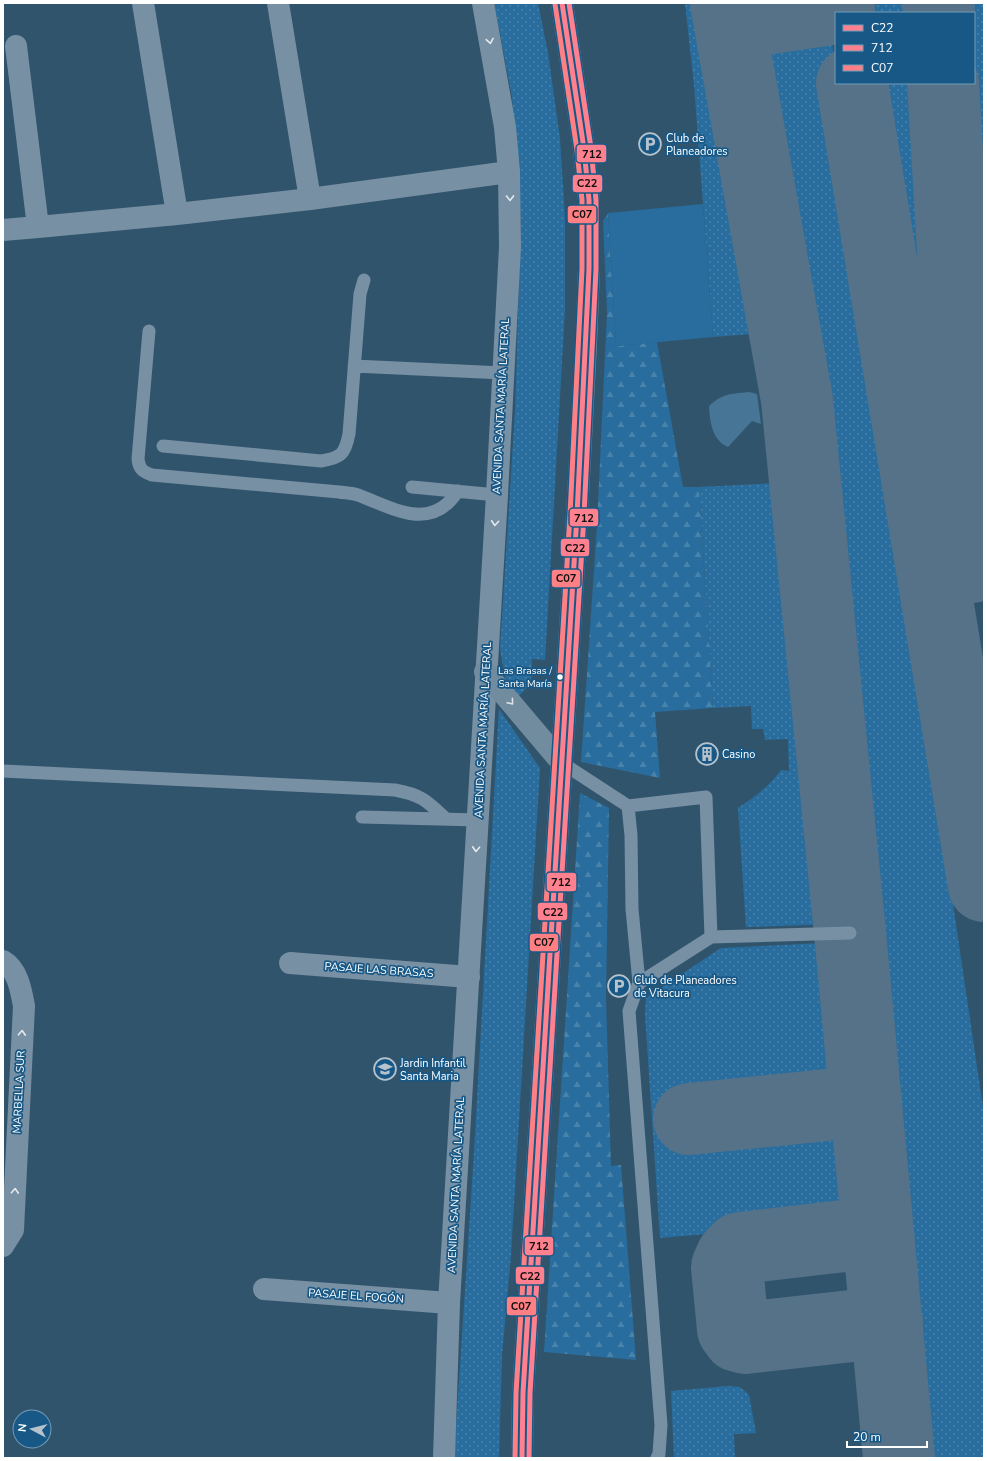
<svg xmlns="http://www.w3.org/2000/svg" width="987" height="1461" font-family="'Nunito Sans',sans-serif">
	<defs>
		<pattern id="grass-dots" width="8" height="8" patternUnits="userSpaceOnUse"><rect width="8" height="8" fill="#286d9d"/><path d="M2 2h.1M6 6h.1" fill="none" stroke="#4883ac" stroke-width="1.8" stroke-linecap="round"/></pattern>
		<pattern id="forest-firs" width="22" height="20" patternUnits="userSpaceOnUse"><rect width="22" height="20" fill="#286d9d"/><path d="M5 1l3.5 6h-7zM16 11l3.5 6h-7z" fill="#4883ac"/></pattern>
	</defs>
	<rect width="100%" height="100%" fill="#31546d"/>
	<path fill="url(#grass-dots)" d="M494 3H538L548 53 560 138 565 219V309L545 660 532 659 531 683 519 696 505 677 500 649 515 411 521 222 512 97Z
		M685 3H719L791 400 840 910 834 924 746 927 738 808C755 796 769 787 781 770L789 771 788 739 765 740 763 729H752L751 706 713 708 699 487 777 483 751 334 713 337 694 85Z
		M742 3H781L743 11Z
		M853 3H917L918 13H855Z
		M963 3H984V349L968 83H974V13H964Z
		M830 26 836 73V83H837L891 484 984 1114V1458H906L833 619 808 391 747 38Z
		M866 83H922L929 264 894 266Z
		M933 299 951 463H926L900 301Z
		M499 709 540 768 511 1255 502 1356 499 1458H454L474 1153Z
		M844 942 870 1220 660 1238 645 1015 646 998 721 948Z
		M728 1386 740 1387 749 1395 756 1433 734 1434 735 1458H674L671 1391Z"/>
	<path fill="url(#forest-firs)" d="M608 213 616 346 657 342 683 487H699L713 708 655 712 660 778 581 762 597 526 607 312 603 221Z
		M580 793 609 808 606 999 611 1166 621 1165 636 1360 544 1352Z"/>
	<path fill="#286d9d" d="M703 204 713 337 616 346 608 213Z"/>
	<path fill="#467596" d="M749 392 757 394 761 424 752 421 728 447C712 440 710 422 709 406 723 393 731 394 749 392Z"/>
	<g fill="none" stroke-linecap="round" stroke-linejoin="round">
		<path stroke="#557288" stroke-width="72" d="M726 3 797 400 850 933 899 1458
			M938 3 939 13
			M730 24 839 8
			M852 83 984 886
			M943 83 972 567
			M689 1119 866 1101
			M878 1232 740 1248 732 1256 727 1267 733 1329 738 1336 745 1338 887 1322"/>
		<path stroke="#7890a3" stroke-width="13" d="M149 331 138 459C139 469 143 472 152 475L339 492C345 493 352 493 358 495 386 505 421 528 448 503 452 499 455 495 458 491
			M354 366 503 373
			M163 446 321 461C341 458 345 454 349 434L360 294 364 280
			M412 487 497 495
			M562 763 628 806 706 797 711 937 850 933
			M3 771 395 790C422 795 427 801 446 819
			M628 806 631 835 632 909 639 983 629 1011 661 1425 659 1454 657 1458
			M362 817 478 820
			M639 983 711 937"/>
		<path stroke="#7890a3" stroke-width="22" d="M143 3 177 214
			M278 3 310 199
			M38 227 177 214 310 199 509 172
			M3 230 38 227 16 46
			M3 961C18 970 21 990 24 1006L13 1230 3 1246
			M290 963 469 977
			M264 1289 449 1303"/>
		<path stroke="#7890a3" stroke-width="22" d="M444 1458 449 1303 497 495 510 247 509 172 505 127 483 3"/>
		<path stroke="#728c9f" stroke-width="22" d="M485 672 562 763
			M522 1458 523 1393 577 515 586 344 589 269V200L584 149 562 3"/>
		<g stroke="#185886" stroke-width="8">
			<path id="bus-1" d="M522 1458 523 1393 577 515 589 269V200L584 149 562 3"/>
		</g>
		<g stroke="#185886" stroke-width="8">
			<path id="bus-2" d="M529 1458 530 1393 584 515 596 269V200L591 148 569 3"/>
		</g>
		<g stroke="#185886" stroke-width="8">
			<path id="bus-3" d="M515 1458 516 1393 570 515 582 269V200L577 150 555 4"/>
		</g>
		<use href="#bus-1" stroke="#ff808e" stroke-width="5"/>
		<use href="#bus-2" stroke="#ff808e" stroke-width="5"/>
		<use href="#bus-3" stroke="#ff8084" stroke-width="5"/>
	</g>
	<defs><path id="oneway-chevron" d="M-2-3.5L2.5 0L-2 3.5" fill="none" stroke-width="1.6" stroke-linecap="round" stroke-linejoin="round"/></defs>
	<g stroke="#e4e9ed">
		<use href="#oneway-chevron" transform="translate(490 41) rotate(80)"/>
		<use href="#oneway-chevron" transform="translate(510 198) rotate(89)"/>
		<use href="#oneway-chevron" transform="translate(495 523) rotate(94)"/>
		<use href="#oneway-chevron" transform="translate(476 849) rotate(93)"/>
		<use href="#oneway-chevron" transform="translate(22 1033) rotate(-87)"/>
		<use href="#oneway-chevron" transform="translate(15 1191) rotate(-87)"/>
	</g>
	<use stroke="#dce2e7" href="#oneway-chevron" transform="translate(511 702) rotate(50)"/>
	<defs>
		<g id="parking-ring" transform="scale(1.15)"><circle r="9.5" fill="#185886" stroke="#b7c3cc" stroke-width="1.5"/><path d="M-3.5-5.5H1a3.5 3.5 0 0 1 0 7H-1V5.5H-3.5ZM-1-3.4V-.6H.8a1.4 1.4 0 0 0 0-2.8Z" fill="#b7c3cc"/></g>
		<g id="building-ring" transform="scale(1.15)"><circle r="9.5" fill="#185886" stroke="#b7c3cc" stroke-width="1.5"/><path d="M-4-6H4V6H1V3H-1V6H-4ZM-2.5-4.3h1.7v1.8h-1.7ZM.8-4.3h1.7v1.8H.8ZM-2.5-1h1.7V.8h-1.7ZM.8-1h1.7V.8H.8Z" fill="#b7c3cc"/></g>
		<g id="school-ring" transform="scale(1.15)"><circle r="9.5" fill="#185886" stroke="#b7c3cc" stroke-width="1.5"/><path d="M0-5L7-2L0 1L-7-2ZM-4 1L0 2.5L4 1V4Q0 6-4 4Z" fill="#b7c3cc"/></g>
	</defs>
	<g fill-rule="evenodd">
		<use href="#parking-ring" x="650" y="144"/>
		<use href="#building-ring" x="707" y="754"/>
		<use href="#parking-ring" x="619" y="986"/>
		<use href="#school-ring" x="385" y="1069"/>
	</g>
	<circle fill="#fff" stroke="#185886" stroke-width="1.5" cx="560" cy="677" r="3.5"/>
	<g text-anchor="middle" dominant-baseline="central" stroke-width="3.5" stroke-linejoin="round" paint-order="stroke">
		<g font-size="10" fill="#fff" stroke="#185886" text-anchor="end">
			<text x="552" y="671">Las Brasas /<tspan x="552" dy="13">Santa María</tspan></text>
		</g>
		<g font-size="11" fill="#fff" stroke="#185886" text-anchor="start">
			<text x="666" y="138">Club de<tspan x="666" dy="13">Planeadores</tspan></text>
			<text x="722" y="754">Casino</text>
			<text x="634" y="980">Club de Planeadores<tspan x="634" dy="13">de Vitacura</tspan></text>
			<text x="400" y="1063">Jardin Infantil<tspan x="400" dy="13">Santa Maria</tspan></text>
		</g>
		<g font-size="11" fill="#fff" stroke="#185886">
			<text transform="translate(501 406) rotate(-87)">AVENIDA SANTA MARÍA LATERAL</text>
			<text transform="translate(483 730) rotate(-87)">AVENIDA SANTA MARÍA LATERAL</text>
			<text transform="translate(379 970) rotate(4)">PASAJE LAS BRASAS</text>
			<text transform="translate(19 1092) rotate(-87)">MARBELLA SUR</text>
			<text transform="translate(456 1185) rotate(-87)">AVENIDA SANTA MARÍA LATERAL</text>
			<text transform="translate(356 1296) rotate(4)">PASAJE EL FOGÓN</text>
		</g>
	</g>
	<g stroke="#185886" stroke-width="1.5">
		<rect x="576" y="144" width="31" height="19" rx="4" fill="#ff808e"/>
		<rect x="572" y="174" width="31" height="19" rx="4" fill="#ff808e"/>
		<rect x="567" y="205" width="30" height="19" rx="4" fill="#ff8084"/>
		<rect x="569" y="508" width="30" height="19" rx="4" fill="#ff808e"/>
		<rect x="560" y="538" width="30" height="19" rx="4" fill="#ff808e"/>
		<rect x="551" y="569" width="30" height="19" rx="4" fill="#ff8084"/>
		<rect x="546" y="872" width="31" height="20" rx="4" fill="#ff808e"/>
		<rect x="537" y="902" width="31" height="19" rx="4" fill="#ff808e"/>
		<rect x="529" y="933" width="30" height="19" rx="4" fill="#ff8084"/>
		<rect x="524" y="1236" width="30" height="20" rx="4" fill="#ff808e"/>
		<rect x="515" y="1266" width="30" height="19" rx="4" fill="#ff808e"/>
		<rect x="506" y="1296" width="31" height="20" rx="4" fill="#ff8084"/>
	</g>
	<g font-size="11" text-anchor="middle" font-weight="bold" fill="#111">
		<text x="592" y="158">712</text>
		<text x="587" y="187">C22</text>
		<text x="582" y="218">C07</text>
		<text x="584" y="522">712</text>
		<text x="575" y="552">C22</text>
		<text x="566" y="582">C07</text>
		<text x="561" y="886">712</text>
		<text x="553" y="916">C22</text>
		<text x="544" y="946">C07</text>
		<text x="539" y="1250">712</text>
		<text x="530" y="1280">C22</text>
		<text x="521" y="1310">C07</text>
	</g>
	<rect width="987" height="1461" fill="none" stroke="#ffffff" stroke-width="8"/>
	<rect x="835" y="12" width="140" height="72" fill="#185886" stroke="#749bb6"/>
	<rect x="843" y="25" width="20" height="6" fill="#ff808e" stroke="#749bb6"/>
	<text x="871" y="32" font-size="12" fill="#ffffff">C22</text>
	<rect x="843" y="45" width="20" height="6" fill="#ff808e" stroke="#749bb6"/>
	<text x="871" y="52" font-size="12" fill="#ffffff">712</text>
	<rect x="843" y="65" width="20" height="6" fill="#ff8084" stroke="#749bb6"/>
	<text x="871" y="72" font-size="12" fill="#ffffff">C07</text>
	<g transform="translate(32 1429) rotate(277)"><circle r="19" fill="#185886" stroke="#749bb6"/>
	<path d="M0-3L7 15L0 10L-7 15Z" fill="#b7c3cc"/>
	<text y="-6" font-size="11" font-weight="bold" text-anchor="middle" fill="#ffffff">N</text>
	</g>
	<path d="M847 1441v6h80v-6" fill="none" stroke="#ffffff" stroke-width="2"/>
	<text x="853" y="1441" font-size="12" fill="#ffffff" stroke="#185886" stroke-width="3" paint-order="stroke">20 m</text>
</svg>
